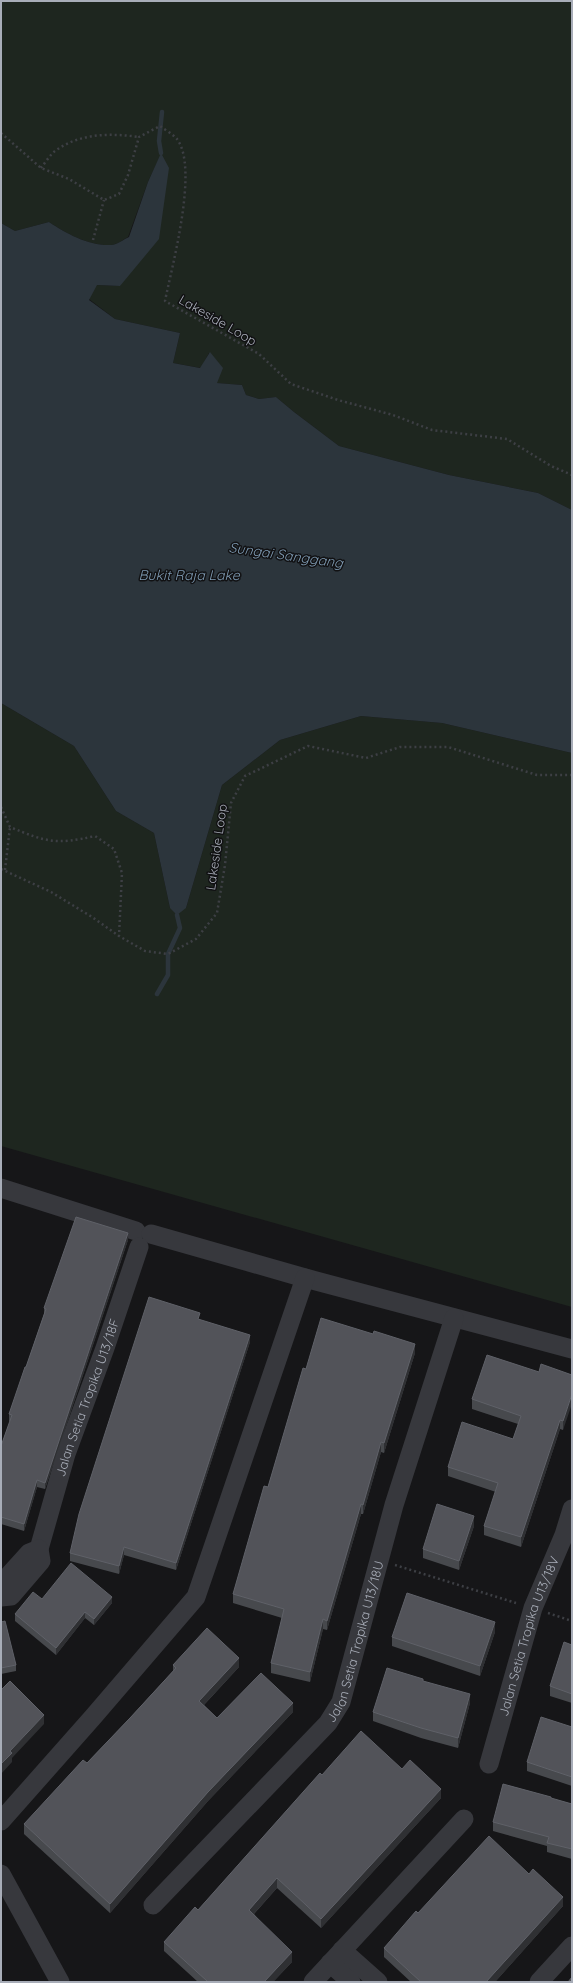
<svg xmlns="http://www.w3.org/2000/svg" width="573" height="1983" font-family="Quicksand,sans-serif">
	<rect width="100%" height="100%" fill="#161618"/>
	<path fill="#1e261f" d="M1 1H572V510L538 493 449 475 339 446 294 412 276 397 259 399 246 395 242 385 217 383 209 353 201 368 173 363 180 333 115 319 89 299 96 285 120 286 161 154 148 182 128 237C124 239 117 245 111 245 89 246 67 234 49 222L15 231 1 223Z
		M1 703 74 746 116 811 154 833 170 908H186L222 785 280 740 361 716 442 723 572 753V1307L1 1146Z"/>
	<path fill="#2c353c" d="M161 153 169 168 159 239 120 286 97 285 89 300 115 319 180 333 173 363 200 368 210 352 223 368 217 383 242 385 246 395 259 399 276 397 294 412 339 446 449 475 538 493 572 510V753L442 723 361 716 280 740 222 785 186 908 177 915 170 908 154 833 116 811 74 746 1 703V223L15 231 49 222C67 234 89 246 111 245 117 245 124 239 129 237L148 182Z"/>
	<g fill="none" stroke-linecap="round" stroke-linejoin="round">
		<path stroke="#2c353c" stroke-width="4.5" d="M161 153 159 141 162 112
			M157 994 168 975V954L180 928 177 915"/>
		<path stroke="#3d3f44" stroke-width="2.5" stroke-dasharray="2 3" stroke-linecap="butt" d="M1 133 41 168 69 179 104 200 119 194 128 175 139 137 160 126C165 130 173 134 177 139 199 168 172 266 165 301L259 354 291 384 338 400 393 415 432 430 507 439 551 466 572 475
			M41 168C45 163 50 155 55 151 80 133 110 133 139 137
			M93 240 104 200
			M1 807 10 827C46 842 56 845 95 836L114 849 122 873 119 936
			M1 869 51 892 92 917 119 936 145 951 168 954 196 939 217 913 225 865 231 803 245 776 308 746 366 758 400 747H448L537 775H572
			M5 870 10 827
			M395 1565 516 1603
			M548 1613 572 1621"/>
		<g stroke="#37383d" stroke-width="19">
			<path d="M1 1188 136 1231"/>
			<path d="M151 1234 305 1278 572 1349"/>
			<path id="s1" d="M39 1549 66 1454 105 1348 139 1247"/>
			<path d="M1 1584 29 1553 39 1549 41 1561 11 1596 1 1597"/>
			<path id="s2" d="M489 1764 533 1608 564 1535 572 1509"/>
			<path d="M1 1821 93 1717 196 1597 305 1278"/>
			<path d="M1 1874 60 1982"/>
			<path id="s3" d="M153 1905 328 1723 341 1702 394 1505 454 1318"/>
			<path d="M342 1950 378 1982"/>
			<path d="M330 1963 351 1982"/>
			<path d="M313 1982 464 1819"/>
			<path d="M539 1982 572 1946"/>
		</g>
	</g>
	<path fill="#47494d" d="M128 1240 45 1489 37 1487 24 1531 1 1524V1446L10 1421H9V1414L26 1367 44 1314V1308Z
		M200 1320 250 1342 176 1570 124 1555 119 1574 70 1561V1553Z
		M415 1353 384 1453 381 1452 363 1514H361L327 1630 323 1629 310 1682 271 1673V1663L282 1618 233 1603V1594L306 1369Z
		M539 1372 572 1375 563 1430 560 1429 521 1547 484 1535V1526L496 1492 448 1476V1467L513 1439 518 1424 472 1409V1399Z
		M474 1526 459 1570 423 1558V1549Z
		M42 1599 112 1603 94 1625 85 1618 56 1655 15 1621V1614Z
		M1 1622 16 1665V1671L1 1674Z
		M495 1632 480 1676 392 1646V1637Z
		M572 1645V1703L550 1696V1686Z
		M173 1665 239 1667 204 1705 217 1718 293 1712 208 1801 110 1913 24 1834V1824L87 1763 130 1718 173 1671Z
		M470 1703 458 1748 421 1738 373 1721V1712Z
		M572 1727V1786L527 1771V1762Z
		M402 1769 441 1798 321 1928 277 1888 254 1914 292 1962 273 1982H198L164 1951V1942L198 1910 322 1775Z
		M551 1799 572 1804V1859L547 1852V1846L493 1831V1822Z
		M563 1906 495 1982H411L384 1957V1948L418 1913Z"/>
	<path fill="#2f3033" d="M128 1233V1240L45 1489V1483Z
		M250 1335V1342L176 1570V1563Z
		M415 1344V1353L384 1453V1443Z
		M572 1394V1404L563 1430V1421Z
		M560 1420V1429L521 1547V1537Z
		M381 1442V1452L363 1514V1505Z
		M37 1480V1487L24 1531V1524Z
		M361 1504V1514L327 1630V1621Z
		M474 1516V1526L459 1570V1561Z
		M124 1547V1555L119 1574V1566Z
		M112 1597V1603L94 1625V1619Z
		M85 1612V1618L56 1655V1648Z
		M323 1619V1629L310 1682V1672Z
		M495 1622V1632L480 1676V1666Z
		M239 1658V1667L199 1710V1701Z
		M470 1694V1703L458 1748V1738Z
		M293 1703V1712L208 1801 110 1913V1904L208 1792Z
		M44 1715V1724L12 1758V1762L1 1774V1764L10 1751Z
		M441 1789V1798L321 1928V1919Z
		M277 1878V1888L249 1919V1910Z
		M563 1897V1906L495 1982H486Z
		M292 1952V1962L273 1982H264Z"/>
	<path fill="#525359" stroke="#5f6168" d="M76 1217 128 1233 45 1483 37 1480 24 1524 1 1517V1446L12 1415 9 1414 25 1367H26L46 1309 44 1308Z
		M149 1297 200 1313 198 1319 250 1335 176 1563 124 1547 119 1566 70 1553 79 1514Z
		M321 1318 373 1334 374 1331 415 1344 384 1443 381 1442 363 1505 361 1504 327 1621 323 1619 310 1672 271 1663 284 1609 233 1594 264 1486 268 1487 303 1368 306 1369Z
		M487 1355 539 1372 541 1364 572 1375V1394L563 1421 560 1420 521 1537 484 1526 498 1483 448 1467 462 1422 513 1439 521 1416 472 1399Z
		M437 1504 474 1516 459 1561 423 1549Z
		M71 1563 112 1597 94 1619 85 1612 56 1648 15 1614 33 1592 42 1599Z
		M407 1593 495 1622 480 1666 392 1637Z
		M5 1621 16 1665 1 1668V1622Z
		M207 1628 239 1658 199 1701 217 1718 261 1673 293 1703 208 1792 110 1904 24 1824 83 1760 87 1763 130 1718 176 1668 173 1665Z
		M564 1642 572 1645V1694L550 1686Z
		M387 1668 423 1679V1681L470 1694 458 1738 421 1728 373 1712Z
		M10 1681 44 1715 10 1751 12 1753 1 1764V1690Z
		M541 1717 572 1727V1777L527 1762Z
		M361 1731 402 1769 410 1760 441 1789 321 1919 277 1878 249 1910 292 1952 264 1982H204L207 1981 164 1942 195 1907 198 1910 320 1773 322 1775Z
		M503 1784 551 1797V1798L572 1804V1849L547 1843 549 1837 493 1822Z
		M489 1836 529 1874 533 1869 563 1897 486 1982H421L384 1948 416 1911 418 1913Z
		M572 1977V1982H568Z"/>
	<g text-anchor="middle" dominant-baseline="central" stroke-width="3" stroke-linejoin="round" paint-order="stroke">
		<g font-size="13" fill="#a8adb8" stroke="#111113">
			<text transform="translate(218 320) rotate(30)">Lakeside Loop</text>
			<text transform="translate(216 847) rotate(-82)">Lakeside Loop</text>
			<text stroke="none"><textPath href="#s1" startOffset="159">Jalan Setia Tropika U13/18F</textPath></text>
			<text stroke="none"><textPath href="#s2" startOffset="134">Jalan Setia Tropika U13/18V</textPath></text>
			<text stroke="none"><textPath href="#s3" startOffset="339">Jalan Setia Tropika U13/18U</textPath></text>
		</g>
		<g font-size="14" font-style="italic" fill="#7f9bb3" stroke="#111113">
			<text transform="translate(286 555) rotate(8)">Sungai Sanggang</text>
			<text x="189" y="575">Bukit Raja Lake</text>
		</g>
	</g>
	<rect width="573" height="1983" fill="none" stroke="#a8adb8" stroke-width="4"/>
</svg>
